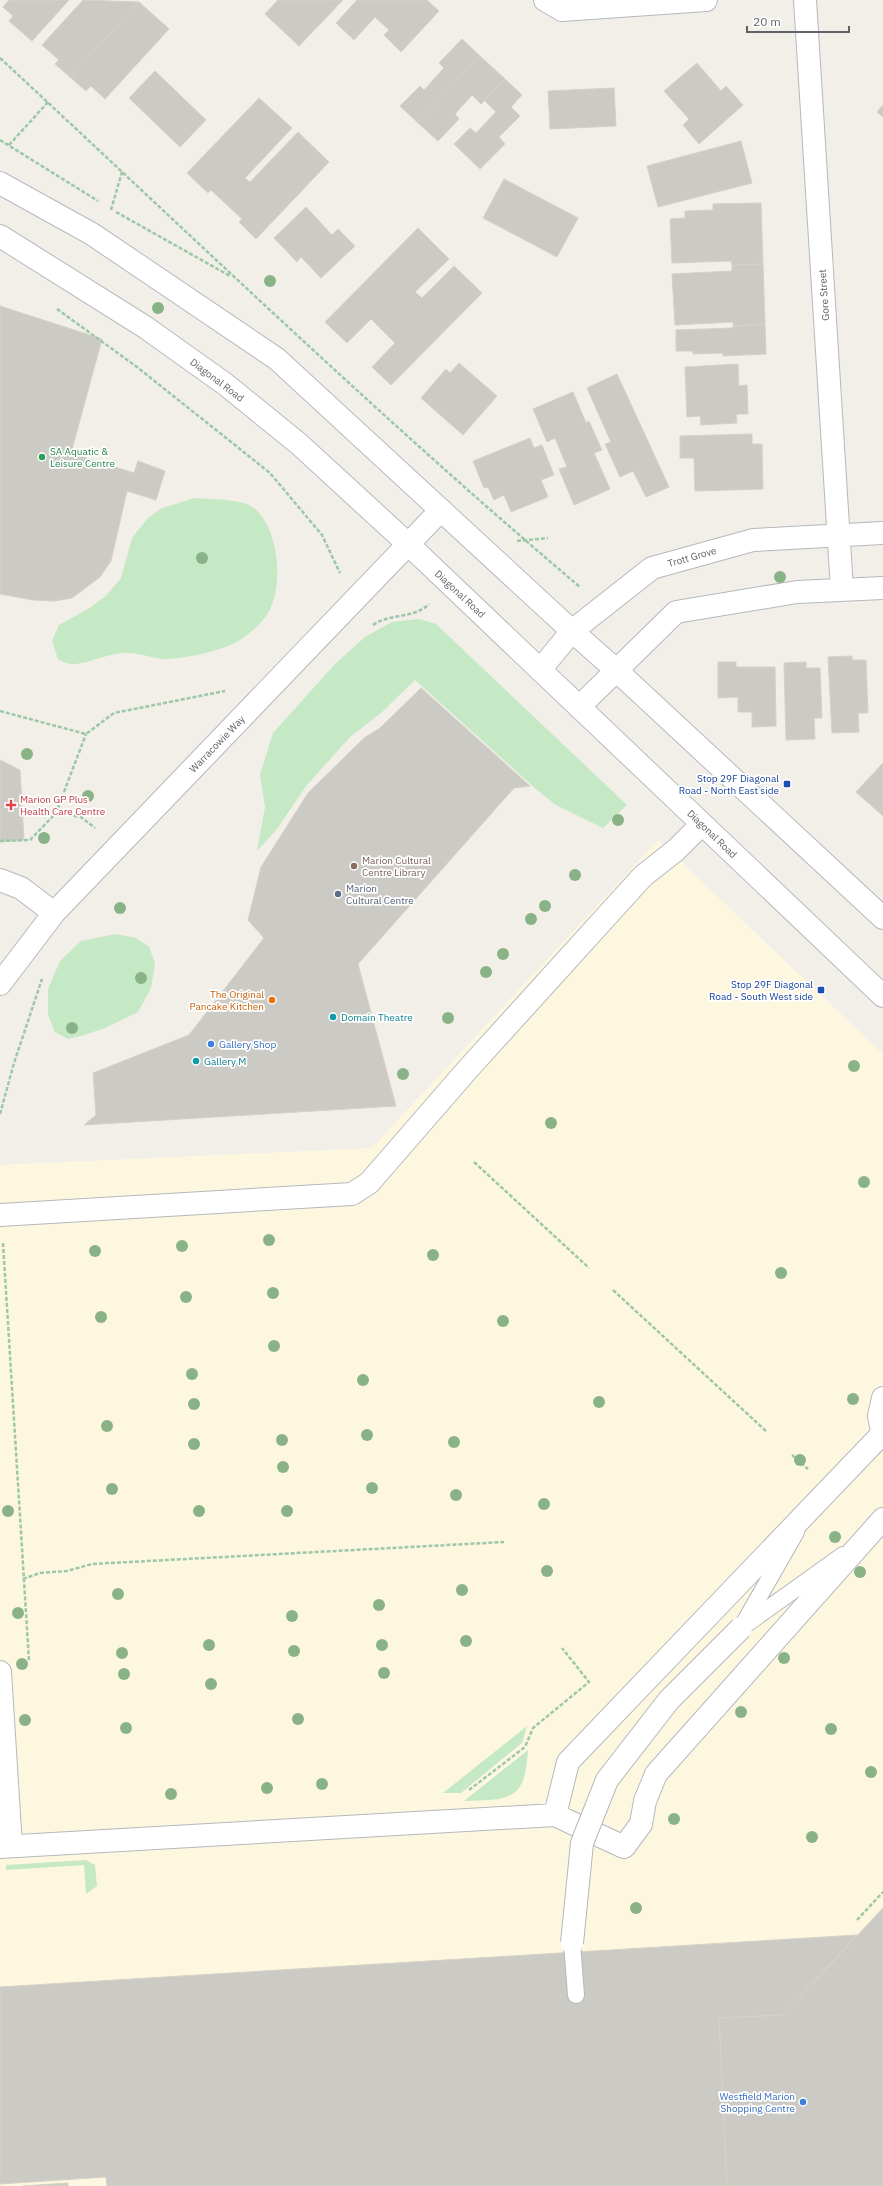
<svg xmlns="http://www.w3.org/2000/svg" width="883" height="2186" font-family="'IBM Plex Sans',sans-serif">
	<rect width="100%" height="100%" fill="#f1efe8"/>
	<path fill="#fef7e0" d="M658 840 883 1054V2186H0V1165L372 1148Z"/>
	<path fill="#c5e8c5" d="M195 498C208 499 244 499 254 508 278 528 283 580 271 607 265 621 252 632 240 640 222 651 188 658 167 659 153 659 139 652 125 653 108 653 85 665 72 664 67 664 62 661 58 659L52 641 59 625 88 609 106 596 121 578 132 538 148 518 162 508Z
		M419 619 436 624 627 805 603 828 556 805 537 790 415 680 382 712 350 737 306 786 277 829 257 851 265 807 260 775 273 733 335 664 365 637 392 622Z
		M115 934 136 938 149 947 155 963 151 988 138 1012 105 1028 81 1036 68 1039 55 1032 48 1015V989L60 961 81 941Z
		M527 1726 522 1743 461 1793H443Z
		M528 1750C525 1802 510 1799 464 1801Z
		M86 1860 95 1865 97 1886 86 1894 84 1865 6 1870V1865Z"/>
	<path fill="#cccac5" stroke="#d6d1c6" d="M9 0H69L32 41 9 21 13 16 3 7Z
		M83 0 139 2 70 77 55 64 59 60 42 45Z
		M278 0H343L299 46 265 14Z
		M357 0H427L439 11 401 52 384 35 389 30 375 17 354 40 336 23Z
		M139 2 169 29 105 99 91 86 86 91 70 77Z
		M462 39 480 56 417 122 400 106 420 86 424 90 444 68 439 63Z
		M480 56 505 79 481 104 472 95 455 114 459 119 438 141 417 122Z
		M697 63 721 91 726 86 743 105 699 144 683 125 689 119 664 91Z
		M155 71 206 120 180 147 129 98Z
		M505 79 522 95 511 107 520 116 499 137 505 144 480 169 454 144 470 128 476 133 496 112 484 100Z
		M614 88 616 126 550 129 548 91Z
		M259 98 292 128 245 178 250 182 298 132 329 162 256 239 239 222 242 219 211 190 208 193 187 173Z
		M883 105V117L877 112Z
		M741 141 752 183 658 207 647 166Z
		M504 179 578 218 557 257 483 218Z
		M761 203 763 264 732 265 731 261 672 263 670 219 685 218V211L713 210V204Z
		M306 207 332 235 338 229 355 246 321 278 301 257 297 262 274 238Z
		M418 228 449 259 415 292 422 298 454 266 482 293 391 385 372 367 395 343 371 319 347 343 325 322Z
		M763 264 765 324 733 326V322L675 325 672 274 732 271V265Z
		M0 306 102 339 71 453 134 473 138 461 165 471 156 500 127 491 111 561 100 577 72 598 54 601 33 600 0 594Z
		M765 324 766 354 723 356V353L693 354V351H676V330L733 328V326Z
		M459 363 497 396 463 435 421 398 446 369 450 373Z
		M738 364 739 386 747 385 748 414H736L737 423 701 425 700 416 687 417 685 367Z
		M617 374 669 487 646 497 633 471 620 477 605 444 611 442 587 388Z
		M573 392 586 423 589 421 602 450 594 453 610 489 574 505 559 469 567 467 555 438 547 442 533 409Z
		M752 434V444H762L763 489 695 491 694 458H680V436Z
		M530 438 534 448 542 445 554 475 541 480 548 497 511 512 504 495 494 500 488 487 484 488 473 461Z
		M852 656V660H866L868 713H858L859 732 832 733 828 657Z
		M718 662H736V667H775L776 726 752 727V712H738V697L718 698Z
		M806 662V668H820L822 718H814L815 739 786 740 784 663Z
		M421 688 530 786 514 788 358 964 396 1106 84 1125 96 1115 93 1073 189 1035 264 938 248 920 261 867 308 793 364 738 380 728Z
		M0 760 20 770 24 840 0 842Z
		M883 763V816L856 792Z
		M883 1908V2186H727L719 2018 783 2015Z
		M857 1935 783 2015 719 2018 727 2186H107L106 2177 0 2184V1987Z
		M68 2183V2186H23Z"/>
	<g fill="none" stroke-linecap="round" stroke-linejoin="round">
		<g stroke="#b5b8bc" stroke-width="18">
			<path id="service" d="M744 1623 796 1532
				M741 1628 843 1555
				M572 1943 576 1995"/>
		</g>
		<g stroke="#b5b8bc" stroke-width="24">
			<path id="minor" d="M545 0 562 10 706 0
				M805 0 842 590
				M540 670 572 631 652 568 753 540 883 533
				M579 707 676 612 797 592 883 588
				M0 880 21 888 54 913
				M0 984 54 913 441 510
				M0 1215 352 1194 369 1183 468 1069 643 876 676 850 702 824
				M883 1398 879 1416 883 1436
				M0 1672 11 1846
				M555 1815 568 1762 882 1434
				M0 1847 555 1815 624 1847 641 1824 645 1801 656 1774 883 1519"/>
		</g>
		<g stroke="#b6babf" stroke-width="24">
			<path id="secondary" d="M0 183 92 234 277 359 572 631 616 670 883 918
				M0 236 145 327 225 384 299 444 409 545 883 996"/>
		</g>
		<path stroke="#9cc7a9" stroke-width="2.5" stroke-dasharray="4 2" stroke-linecap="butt" d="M0 58C192 236 380 418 580 587
			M0 140 98 201
			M9 145 48 102
			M111 210 122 172
			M116 212 230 276
			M57 309 137 367 270 473 322 535 340 573
			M517 541 548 538
			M373 625C390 613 414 619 429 604
			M0 711 86 734 114 713 225 691
			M56 813 81 817 95 828
			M0 841 30 840 56 813 86 734
			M0 1114 14 1063 42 979
			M474 1162 589 1268
			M3 1243 29 1661
			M613 1290 767 1432
			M792 1455 808 1469
			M23 1579 40 1573 67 1571 92 1564 504 1542
			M469 1790 525 1747 533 1728 589 1682 562 1648
			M857 1920 883 1892"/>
		<use href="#service" stroke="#fff" stroke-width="16"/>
		<use href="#minor" stroke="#fff" stroke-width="22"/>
		<use href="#secondary" stroke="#fff" stroke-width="22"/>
		<g stroke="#b5b8bc" stroke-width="24" stroke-linecap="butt">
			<path id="minor-bridge" d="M572 1943 582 1843 607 1780 669 1700 741 1628"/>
		</g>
		<use href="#minor-bridge" stroke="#fff" stroke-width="22"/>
	</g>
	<g fill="#89b387">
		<circle cx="270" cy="281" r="6"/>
		<circle cx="158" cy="308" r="6"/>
		<circle cx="202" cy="558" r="6"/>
		<circle cx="780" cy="577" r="6"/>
		<circle cx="27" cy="754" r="6"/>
		<circle cx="88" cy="796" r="6"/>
		<circle cx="618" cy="820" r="6"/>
		<circle cx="44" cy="838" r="6"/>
		<circle cx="575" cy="875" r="6"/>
		<circle cx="545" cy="906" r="6"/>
		<circle cx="120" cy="908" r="6"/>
		<circle cx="531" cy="919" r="6"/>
		<circle cx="503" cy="954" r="6"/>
		<circle cx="486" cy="972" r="6"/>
		<circle cx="141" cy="978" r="6"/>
		<circle cx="448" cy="1018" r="6"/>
		<circle cx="72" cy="1028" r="6"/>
		<circle cx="854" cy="1066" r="6"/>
		<circle cx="403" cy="1074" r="6"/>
		<circle cx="551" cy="1123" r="6"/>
		<circle cx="864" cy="1182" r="6"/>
		<circle cx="269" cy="1240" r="6"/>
		<circle cx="182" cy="1246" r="6"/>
		<circle cx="95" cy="1251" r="6"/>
		<circle cx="433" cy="1255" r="6"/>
		<circle cx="781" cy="1273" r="6"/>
		<circle cx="273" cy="1293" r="6"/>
		<circle cx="186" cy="1297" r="6"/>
		<circle cx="101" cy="1317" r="6"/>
		<circle cx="503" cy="1321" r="6"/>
		<circle cx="274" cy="1346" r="6"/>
		<circle cx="192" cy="1374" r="6"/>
		<circle cx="363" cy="1380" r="6"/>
		<circle cx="853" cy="1399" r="6"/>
		<circle cx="599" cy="1402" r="6"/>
		<circle cx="194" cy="1404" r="6"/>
		<circle cx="107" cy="1426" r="6"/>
		<circle cx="367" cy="1435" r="6"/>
		<circle cx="282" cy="1440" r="6"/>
		<circle cx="454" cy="1442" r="6"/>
		<circle cx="194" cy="1444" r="6"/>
		<circle cx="800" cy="1460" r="6"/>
		<circle cx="283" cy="1467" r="6"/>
		<circle cx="372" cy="1488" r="6"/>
		<circle cx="112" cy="1489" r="6"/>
		<circle cx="456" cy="1495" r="6"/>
		<circle cx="544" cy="1504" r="6"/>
		<circle cx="8" cy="1511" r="6"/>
		<circle cx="199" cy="1511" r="6"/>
		<circle cx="287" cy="1511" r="6"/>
		<circle cx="835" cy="1537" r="6"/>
		<circle cx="547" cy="1571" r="6"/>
		<circle cx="860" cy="1572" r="6"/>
		<circle cx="462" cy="1590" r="6"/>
		<circle cx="118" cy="1594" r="6"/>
		<circle cx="379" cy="1605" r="6"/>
		<circle cx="18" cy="1613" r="6"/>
		<circle cx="292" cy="1616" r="6"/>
		<circle cx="466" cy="1641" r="6"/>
		<circle cx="209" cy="1645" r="6"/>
		<circle cx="382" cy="1645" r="6"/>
		<circle cx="294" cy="1651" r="6"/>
		<circle cx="122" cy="1653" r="6"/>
		<circle cx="784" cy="1658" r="6"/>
		<circle cx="22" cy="1664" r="6"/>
		<circle cx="384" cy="1673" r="6"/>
		<circle cx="124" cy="1674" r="6"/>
		<circle cx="211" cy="1684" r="6"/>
		<circle cx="741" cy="1712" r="6"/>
		<circle cx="298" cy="1719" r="6"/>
		<circle cx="25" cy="1720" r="6"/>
		<circle cx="126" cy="1728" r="6"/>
		<circle cx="831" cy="1729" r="6"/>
		<circle cx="871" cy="1772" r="6"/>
		<circle cx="322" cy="1784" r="6"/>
		<circle cx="267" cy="1788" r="6"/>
		<circle cx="171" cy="1794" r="6"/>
		<circle cx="674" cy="1819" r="6"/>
		<circle cx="812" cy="1837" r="6"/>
		<circle cx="636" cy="1908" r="6"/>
	</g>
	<circle fill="#2e9e5b" stroke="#fff" stroke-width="1.5" cx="42" cy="457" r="4"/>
	<g fill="#1a4fb4" stroke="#fff" stroke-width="1.5">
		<rect x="783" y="780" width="8" height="8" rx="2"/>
		<rect x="817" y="986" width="8" height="8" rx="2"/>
	</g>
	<path fill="#e0444e" stroke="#fff" stroke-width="1.5" d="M9 799h4v4h4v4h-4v4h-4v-4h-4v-4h4z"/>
	<circle fill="#8d6e63" stroke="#fff" stroke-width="1.5" cx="354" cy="866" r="4"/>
	<circle fill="#5c6f8a" stroke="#fff" stroke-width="1.5" cx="338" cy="894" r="4"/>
	<circle fill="#e8710a" stroke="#fff" stroke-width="1.5" cx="272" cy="1000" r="4"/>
	<g fill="#0f9aa8" stroke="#fff" stroke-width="1.5">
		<circle cx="333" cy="1017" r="4"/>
		<circle cx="196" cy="1061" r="4"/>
	</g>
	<g fill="#3f7fe0" stroke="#fff" stroke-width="1.5">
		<circle cx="211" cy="1044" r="4"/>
		<circle cx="803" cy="2102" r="4"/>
	</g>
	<g text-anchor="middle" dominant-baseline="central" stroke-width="3.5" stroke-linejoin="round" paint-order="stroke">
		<g font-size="10" fill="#5f6368" stroke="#fff">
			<text transform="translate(824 295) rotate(-94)">Gore Street</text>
			<text transform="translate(217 380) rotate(37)">Diagonal Road</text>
			<text transform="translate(692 557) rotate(-16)">Trott Grove</text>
			<text transform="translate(460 594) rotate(43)">Diagonal Road</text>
			<text transform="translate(217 744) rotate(-46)">Warracowie Way</text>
			<text transform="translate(712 834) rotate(44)">Diagonal Road</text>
		</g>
		<g font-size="10" fill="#27864d" stroke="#fff" text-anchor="start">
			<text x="50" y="451">SA Aquatic &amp;<tspan x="50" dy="12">Leisure Centre</tspan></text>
		</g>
		<g font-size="10" fill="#164399" stroke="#fff" text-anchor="end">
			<text x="779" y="778">Stop 29F Diagonal<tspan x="779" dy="12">Road - North East side</tspan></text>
			<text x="813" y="984">Stop 29F Diagonal<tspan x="813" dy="12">Road - South West side</tspan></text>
		</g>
		<g font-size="10" fill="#be3a42" stroke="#fff" text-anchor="start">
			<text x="20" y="799">Marion GP Plus<tspan x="20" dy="12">Health Care Centre</tspan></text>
		</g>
		<g font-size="10" fill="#785e54" stroke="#fff" text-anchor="start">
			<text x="362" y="860">Marion Cultural<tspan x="362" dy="12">Centre Library</tspan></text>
		</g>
		<g font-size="10" fill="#4e5e75" stroke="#fff" text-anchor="start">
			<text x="346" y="888">Marion<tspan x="346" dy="12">Cultural Centre</tspan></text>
		</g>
		<g font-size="10" fill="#c56008" stroke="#fff" text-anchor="end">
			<text x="264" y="994">The Original<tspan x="264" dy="12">Pancake Kitchen</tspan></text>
		</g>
		<g font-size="10" fill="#0d838f" stroke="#fff" text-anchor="start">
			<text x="341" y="1017">Domain Theatre</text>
			<text x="204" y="1061">Gallery M</text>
		</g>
		<g font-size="10" fill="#366cbe" stroke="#fff" text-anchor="start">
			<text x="219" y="1044">Gallery Shop</text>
			<text x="795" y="2096" text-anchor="end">Westfield Marion<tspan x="795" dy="12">Shopping Centre</tspan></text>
		</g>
	</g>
	<path d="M747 26v6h102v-6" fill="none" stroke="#5f6368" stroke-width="2"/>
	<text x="753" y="26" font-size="12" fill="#5f6368" stroke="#ffffff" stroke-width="3" paint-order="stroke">20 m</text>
</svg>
